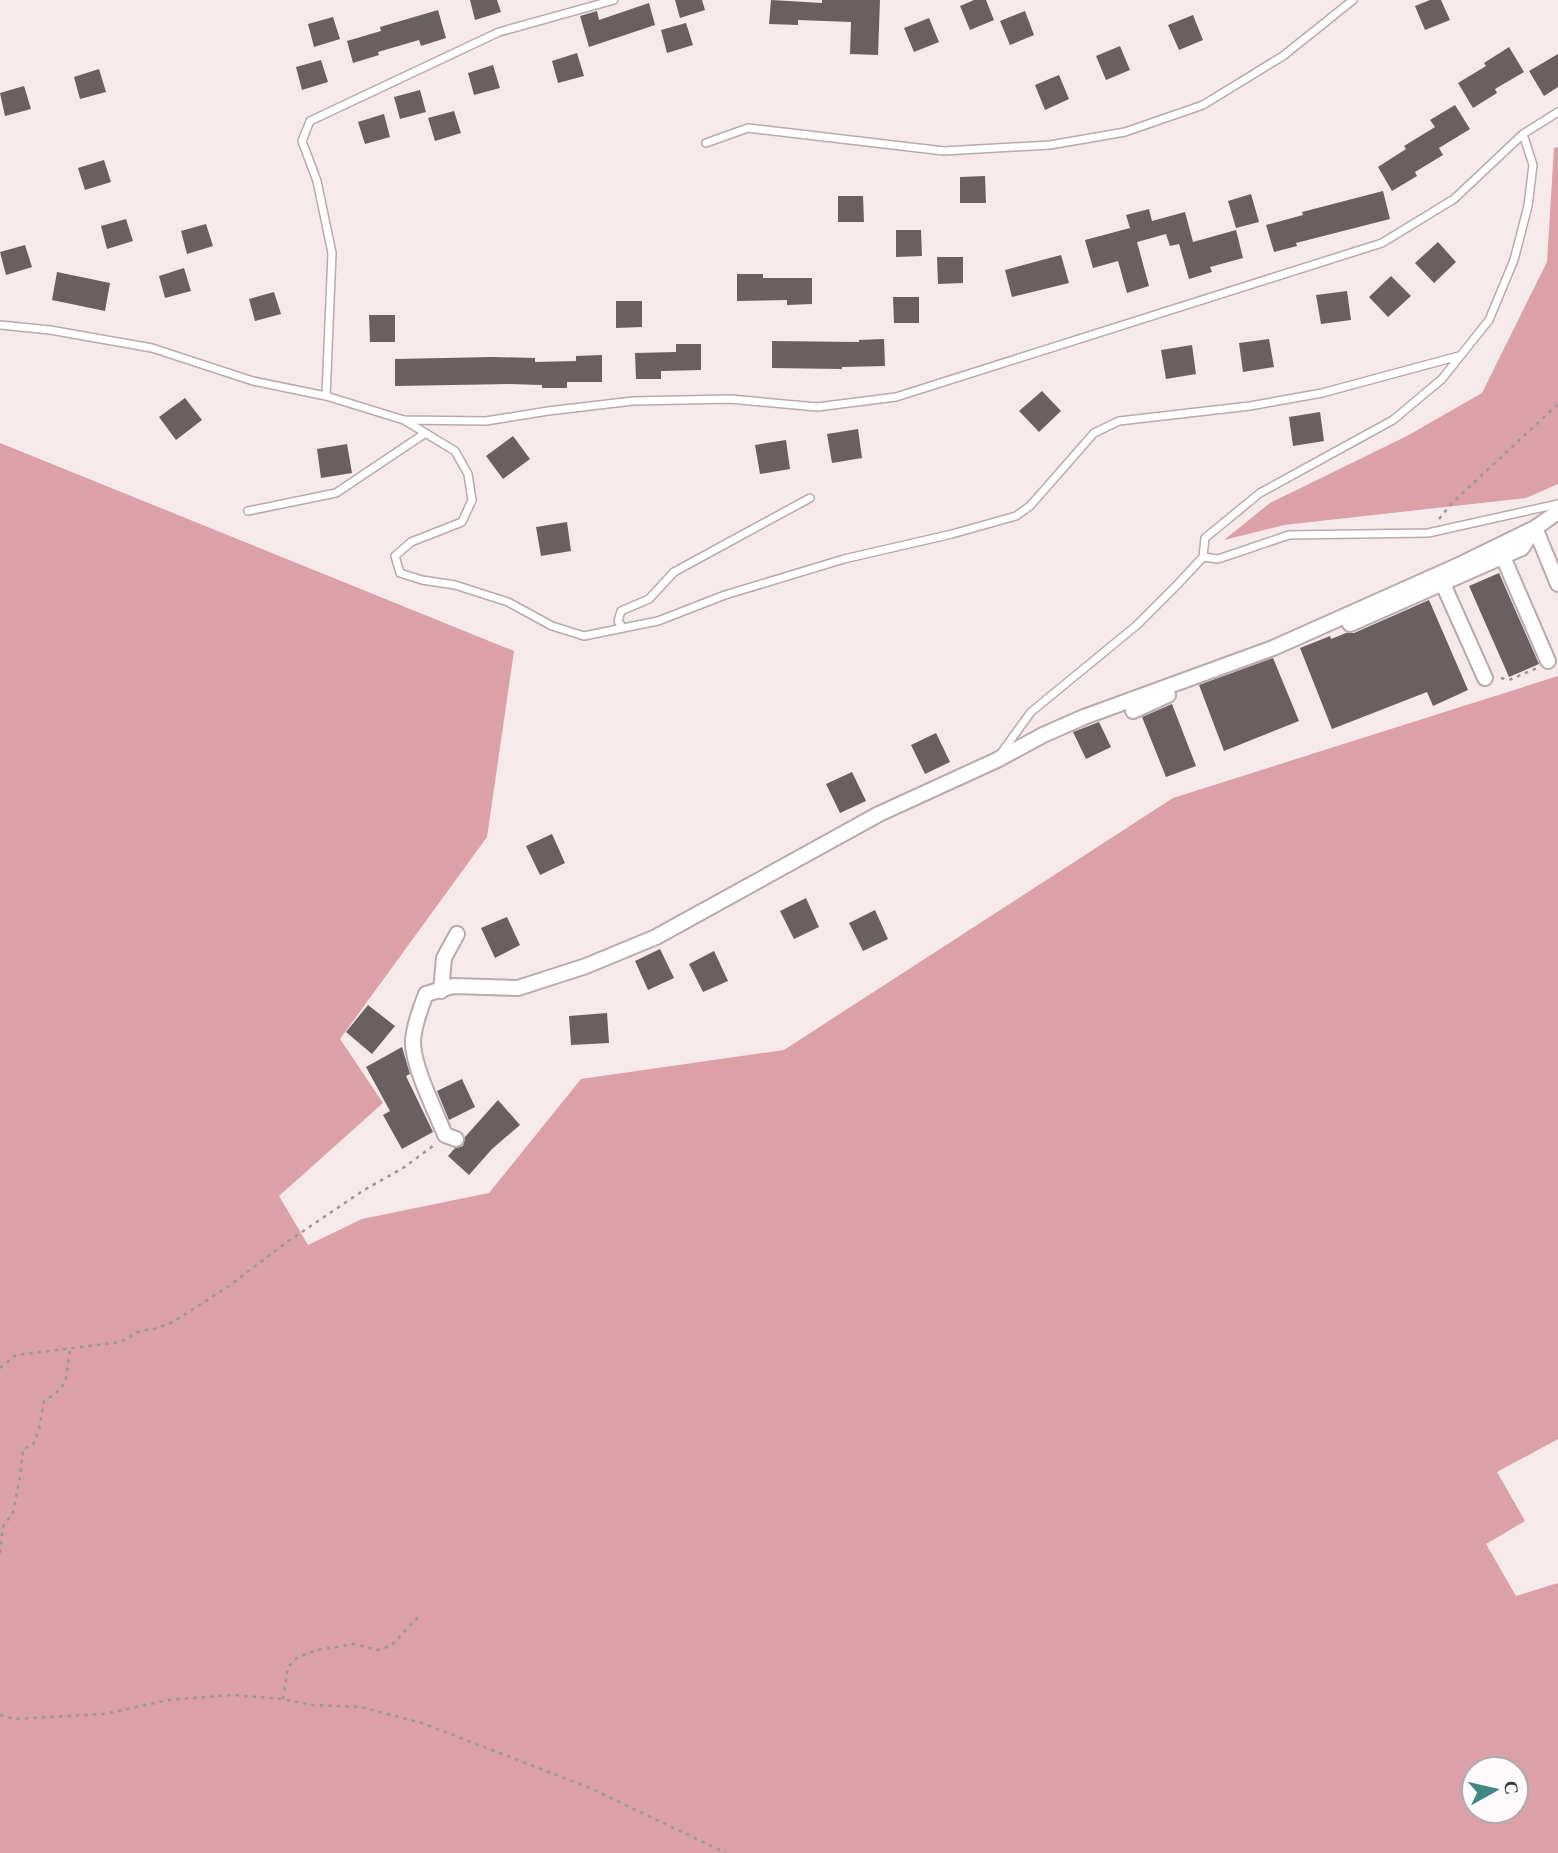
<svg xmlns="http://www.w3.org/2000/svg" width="1558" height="1853" font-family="Georgia,serif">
	<rect width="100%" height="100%" fill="#f6eaeb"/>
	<path fill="#dca0a8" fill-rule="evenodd" d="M1558 147V484L1526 498 1284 525 1224 540 1270 503 1407 436 1482 393 1547 262 1554 148Z
		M0 443 514 651 487 837 340 1039 383 1103 279 1196 308 1245 362 1219 489 1193 581 1079 784 1050 1173 798 1558 676V1439L1497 1472 1525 1521 1486 1544 1516 1596 1558 1583V1853H0ZM1516 1769V1811H1474V1769Z"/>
	<path fill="#6a6061" d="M470 0H497L501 12 475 20Z
		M675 0H702L705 10 680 18Z
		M771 0 822 3V0H880L878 55 850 54 851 22 798 20V25L769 24Z
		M974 0H986L994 20 970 30 960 6Z
		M1430 0H1441L1450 20 1425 30 1415 6Z
		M649 3 655 25 589 47 580 16 597 11 599 20Z
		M438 10 446 38 421 46 419 40 378 52 379 55 353 63 347 41 381 31 380 27Z
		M1025 11 1034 35 1010 45 1000 21Z
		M1193 15 1203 40 1179 50 1168 25Z
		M333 17 340 39 314 47 308 24Z
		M929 18 939 42 914 52 904 28Z
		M686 23 693 45 667 53 661 30Z
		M1120 46 1130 70 1106 80 1096 56Z
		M1509 47 1524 72 1495 89 1497 93 1473 108 1458 83 1486 66 1484 63Z
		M577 53 584 76 558 83 552 61Z
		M1558 54V87L1544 96 1529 71Z
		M321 60 328 82 302 90 296 67Z
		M493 65 500 88 474 95 468 73Z
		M99 69 106 92 80 99 74 77Z
		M1059 75 1069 99 1045 110 1035 85Z
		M24 86 31 109 5 116 0 93Z
		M420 90 426 112 400 119 394 97Z
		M1455 105 1470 129 1439 148 1443 155 1415 172 1417 176 1392 191 1378 167 1406 149 1404 146 1435 127 1430 120Z
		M454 111 461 133 435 141 428 118Z
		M384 114 390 137 365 144 358 122Z
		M104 160 111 182 85 190 78 168Z
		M985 176 986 203H960V177Z
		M1383 191 1390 219 1296 243 1297 246 1274 252 1266 225 1303 215 1302 212Z
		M1251 194 1259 222 1236 228 1228 201Z
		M838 196H863L864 222H838Z
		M1149 209 1152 221 1185 212 1193 242 1236 230 1243 258 1210 267 1212 272 1189 279 1179 244 1170 246 1166 234 1137 242 1149 286 1127 293 1118 261 1093 268 1085 240 1130 228 1126 215Z
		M126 219 133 241 107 249 101 226Z
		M206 224 213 246 187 254 181 231Z
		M896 230H921L922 256 896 257Z
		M1438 242 1456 262 1434 283 1415 263Z
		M25 245 32 267 6 275 0 252Z
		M1061 255 1069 283 1012 297 1005 270Z
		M937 257H963V283L938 284Z
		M184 268 191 291 165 298 159 276Z
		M57 272 110 283 105 311 52 300Z
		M737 274H763V278H812V304L787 305V300L737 301Z
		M1391 276 1411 296 1388 317 1369 297Z
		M1347 291 1351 320 1321 324 1316 295Z
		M274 292 281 314 255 321 249 299Z
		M893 297H919V323H894Z
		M616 301H642V327L616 328Z
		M369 315H395V342H370Z
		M884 339 885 366 842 367V369L772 368V341L859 342V340Z
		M1269 339 1274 367 1243 372 1239 343Z
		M676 344H701V370L661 371V379H636L635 353 676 352Z
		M1192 345 1196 374 1166 379 1161 350Z
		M602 355V382H567V388H542V385L510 384 395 386V359L493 357 535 358V362L576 361V356Z
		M1042 391 1061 411 1039 432 1019 411Z
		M185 398 202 420 176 440 159 417Z
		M1320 412 1324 441 1293 446 1289 417Z
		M858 429 862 458 832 463 827 434Z
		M513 436 530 459 503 479 486 456Z
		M786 440 790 469 760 474 755 445Z
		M347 444 352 473 321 478 317 449Z
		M567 522 571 551 541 556 536 527Z
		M1499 573 1539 664 1509 677 1469 586Z
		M1429 600 1468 690 1433 706 1427 692 1332 729 1300 648 1330 636 1331 639 1346 633H1354Z
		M1273 658 1299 721 1224 751 1199 685Z
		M1172 704 1196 766 1166 777 1142 717Z
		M1099 722 1111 747 1086 759 1073 732Z
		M936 733 950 762 925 774 911 745Z
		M852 772 866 801 840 813 826 784Z
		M552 834 565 863 540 875 526 846Z
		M806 898 819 927 794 939 780 911Z
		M875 910 888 939 863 951 849 923Z
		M507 917 520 945 495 958 481 928Z
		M660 949 674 978 648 990 635 961Z
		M714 951 728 981 703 992 689 964Z
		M368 1005 395 1026 372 1054 346 1032Z
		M607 1013 609 1043 571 1045 569 1016Z
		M402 1047 410 1074 406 1076 433 1132 402 1149 383 1115 390 1111 366 1067Z
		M462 1079 475 1107 449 1120 437 1091Z
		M498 1100 520 1125 492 1149 469 1175 448 1156 455 1148 463 1146 465 1137Z"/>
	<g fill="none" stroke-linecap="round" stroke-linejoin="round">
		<g stroke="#b7abad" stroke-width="10">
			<path id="lane" d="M706 143 748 128 944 151 1050 145 1125 132 1203 105 1283 56 1353 0
				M0 325 50 330 152 348 253 381 326 396 404 420 486 421 548 411 633 401 730 399 817 407 896 397 1382 243 1454 199 1523 134 1558 112
				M326 396 332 253 317 181 302 141 310 121 499 32 614 0
				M404 420 455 451 468 474 472 500 462 522 411 542 395 556 400 573 422 580 455 585 508 602 552 626 584 636 623 628 658 621 725 595 844 559 952 534 1016 516 1030 506 1094 433 1119 421 1250 406 1322 393 1459 356
				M248 511 336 493 424 434
				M1203 557 1218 559 1289 535 1428 533 1558 504
				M623 628 618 621 621 611 649 599 674 572 810 498
				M999 756 1031 712 1137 625 1177 585 1203 557 1205 538 1260 493 1393 420 1442 379 1489 320 1514 260 1528 206 1533 165 1523 134"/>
		</g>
		<g stroke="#b7abad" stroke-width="18">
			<path id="street" d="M1558 512 1535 528 1558 584
				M1503 557 1548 661
				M1443 584 1485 678
				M1350 624 1522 548 1534 529
				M1133 711 1168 695
				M441 991 444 958 457 934
				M456 1139 445 1135C436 1112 412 1065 413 1041 414 1025 420 1009 426 994L453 986 518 988 586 966 656 937 879 814 997 760 1043 735 1084 717 1273 648 1457 566 1535 528"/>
		</g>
		<path stroke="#9f9697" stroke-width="2.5" stroke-dasharray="3.5 5" stroke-linecap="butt" d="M1439 519 1452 503 1558 404
			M1501 678 1509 680 1537 668
			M0 1368 16 1355 121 1342 140 1331 154 1329 173 1322 229 1286 287 1242 364 1190 403 1168 433 1146
			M0 1553 3 1527 13 1512 20 1477 23 1449 33 1445 39 1430 44 1401C71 1385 65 1378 70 1350
			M283 1699 288 1667 298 1657 317 1650 355 1644 377 1650 391 1646 420 1615
			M0 1715 14 1719 104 1714 168 1700 232 1695 283 1699 312 1705 361 1707 422 1723 590 1788 726 1853"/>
		<use href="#lane" stroke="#fff" stroke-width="7"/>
		<use href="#street" stroke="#fff" stroke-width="14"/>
	</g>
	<g transform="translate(1495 1790) rotate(82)"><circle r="33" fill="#fef9fa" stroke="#afaaab" stroke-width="2"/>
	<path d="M0-5L12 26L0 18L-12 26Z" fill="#408884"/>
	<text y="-10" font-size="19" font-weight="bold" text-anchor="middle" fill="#393435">С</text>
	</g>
</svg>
